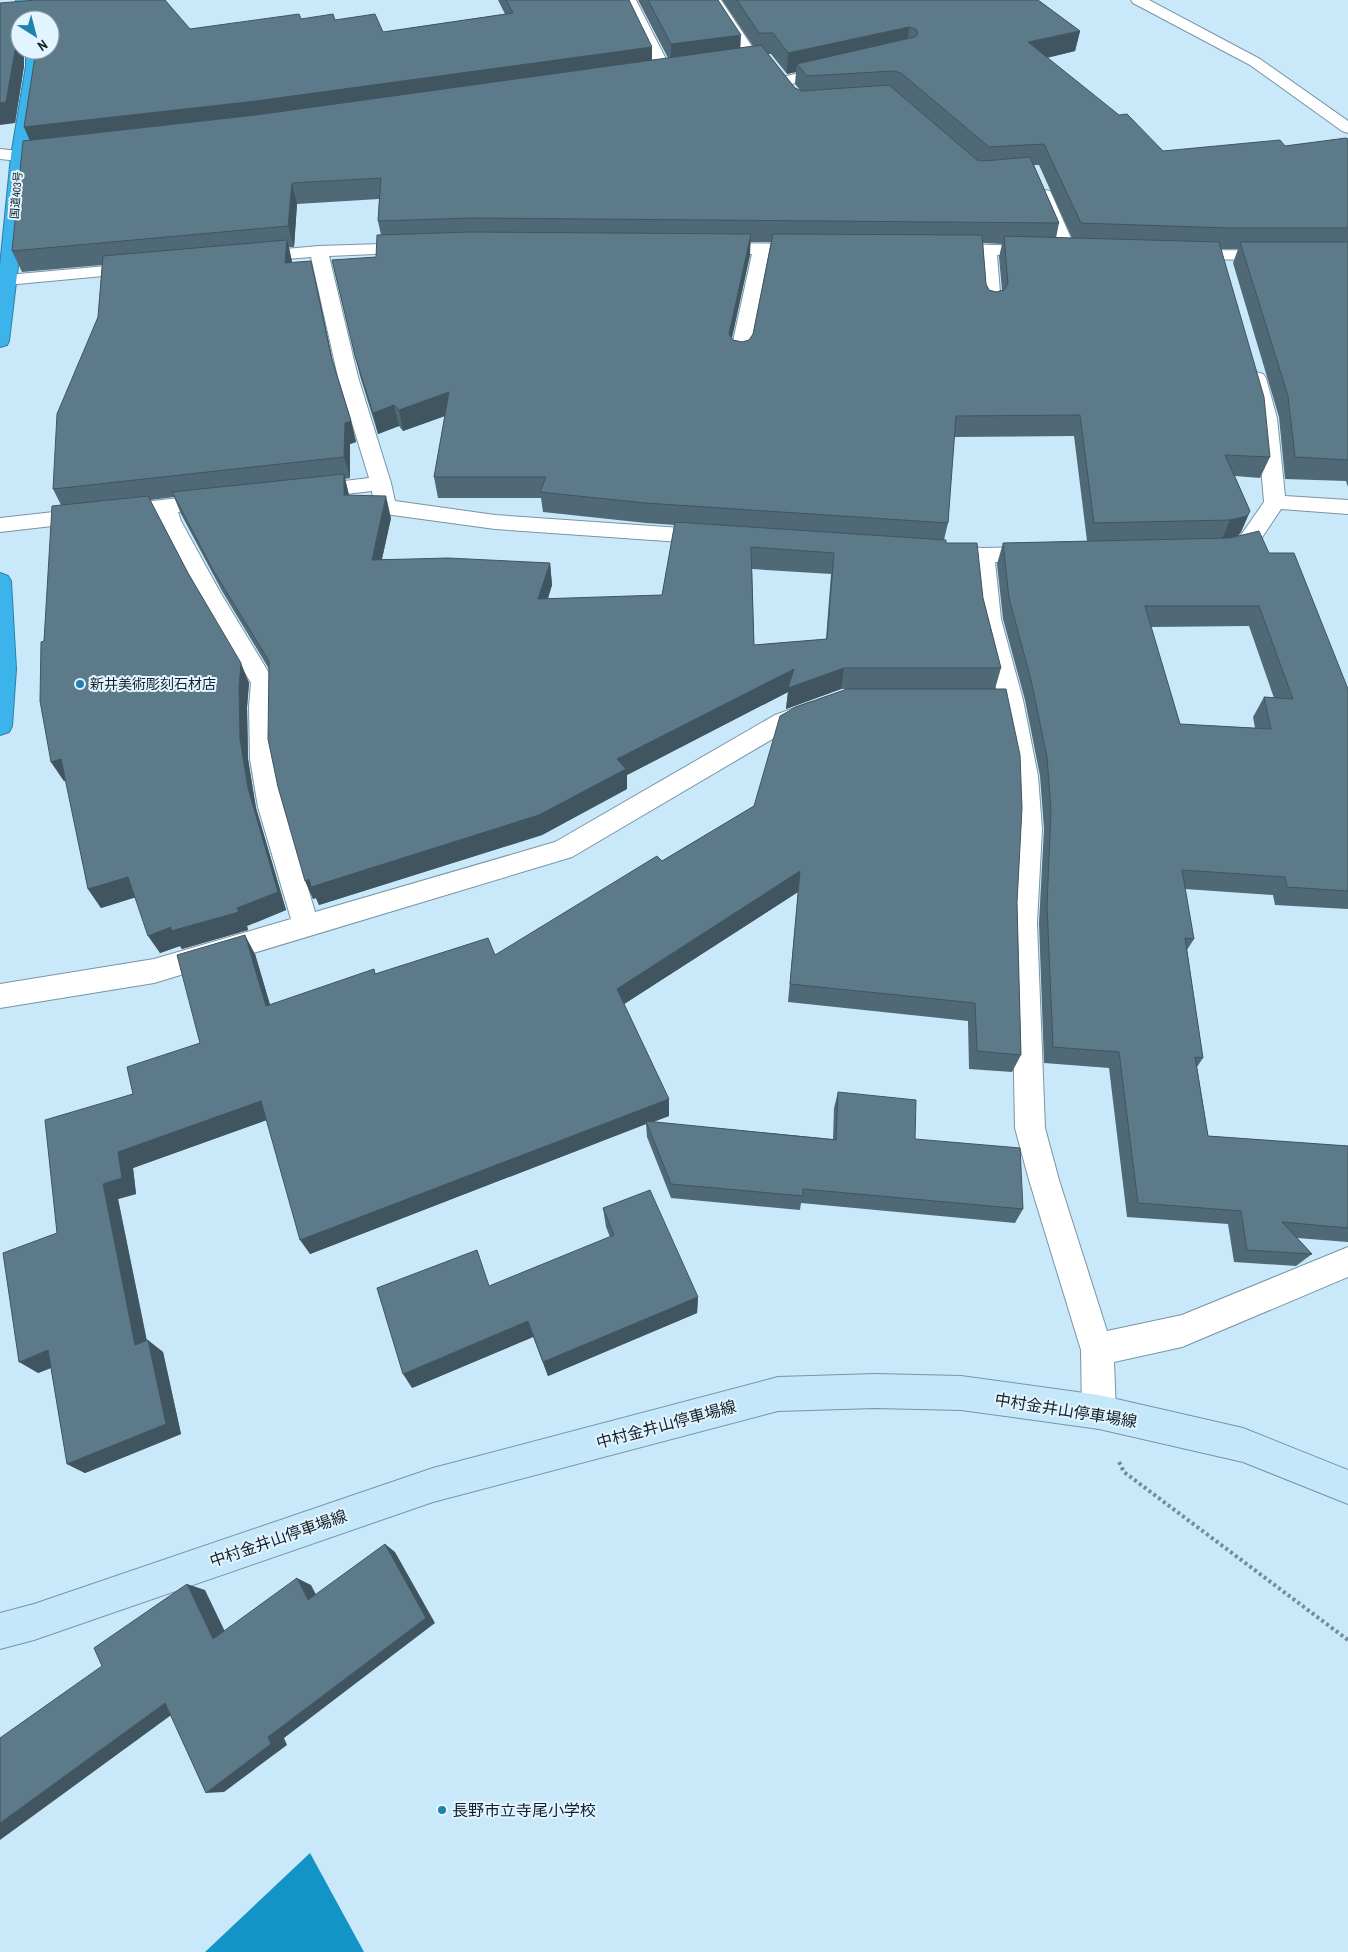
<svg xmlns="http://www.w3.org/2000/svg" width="1348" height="1952" font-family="'Archivo Narrow','Noto Sans JP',sans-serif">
	<rect width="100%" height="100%" fill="#c9e9fb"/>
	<path fill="#1294c7" d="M310 1853 364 1952H205Z"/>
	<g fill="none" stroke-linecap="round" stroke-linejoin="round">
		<g stroke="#7795a5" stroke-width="2">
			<path id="street" d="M622 0H636L672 71 669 74H659L656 71Z
				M707 0H721L761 60 758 63H748Z
				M1131 0H1149L1260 59 1348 121V133L1342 131 1250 65 1133 3Z
				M833 65 838 67 841 70 838 73 783 86 778 84 775 81 778 78Z
				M48 147 54 149 56 152 54 155 19 161 0 159V149L19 151Z
				M1044 190 1050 191 1052 195 1077 252 1074 256 1068 257 1062 256 1059 252 1036 195 1038 191Z
				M414 243 420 244 423 248 420 252 329 256 358 377 391 483 395 501 495 515 710 530 718 532 721 537 718 542 710 544 495 529 385 514 378 512 374 507 372 491 310 498 303 496 300 491 303 486 369 478 338 377 311 257 252 262 246 261 243 257 246 253 252 252 319 246Z
				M712 243 807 244 813 245 816 249 813 253 770 254 750 355 747 359 740 361 733 359 730 355 752 254 706 252 703 248 706 244Z
				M947 244 1039 246 1045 247 1048 251 1045 255 1039 256 997 255 1001 305 999 309 992 311 985 309 983 305 980 255 941 253 938 249 941 245Z
				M1187 250 1348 251V261L1181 259 1178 255 1181 251Z
				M140 263 146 264 149 268 146 272 7 285 0 283 1 276 7 275Z
				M1256 372 1263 374 1266 378 1277 418 1285 496 1348 500V514L1281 509 1255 548 1224 556 1216 554 1213 549 1216 544 1239 538 1264 502 1257 418 1246 378 1249 374Z
				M215 494 222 496 226 501 222 506 178 512 181 521 220 592 275 683 273 707 274 759 284 807 315 912 555 842 775 715 811 702 819 705 823 711 819 717 793 727 572 857 154 983 0 1008V984L154 959 291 919 258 807 250 759 249 707 251 683 198 593 157 514 0 532V518Z
				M942 545 983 548 1036 547 1044 549 1047 554 1044 559 1036 561 995 562 1001 619 1023 700 1038 776 1042 829 1037 923 1045 1128 1059 1180 1107 1331 1182 1315 1348 1247V1277L1182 1347 1114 1362 1116 1412 1111 1424 1099 1429 1087 1424 1082 1412 1081 1350 1029 1180 1015 1128 1011 923 1016 829 1014 776 999 700 979 619 973 562 934 557 931 552 934 547Z"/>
		</g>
		<g stroke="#7795a5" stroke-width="2">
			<path id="secondary" d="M875 1374 961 1376 1099 1395 1243 1428 1348 1470V1504L1243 1462 1099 1429 961 1410 875 1408 778 1411 433 1502 34 1640 0 1649V1613L34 1604 433 1468 778 1377Z"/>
		</g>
		<g stroke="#2e80a5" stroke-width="2">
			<path id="highway" d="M16 0H30L37 20H23Z
				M26 50H40L42 66 27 156 23 224 9 341 7 345 0 347V266L11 156 26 66Z
				M0 573 8 576 11 581 16 669 12 726 9 732 0 735Z"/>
		</g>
		<path stroke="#758b98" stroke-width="4" stroke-dasharray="3 3" stroke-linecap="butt" d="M1119 1462 1124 1472 1348 1640"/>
		<use href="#street" fill="#fff" fill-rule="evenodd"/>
		<use href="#secondary" fill="#c4e8f9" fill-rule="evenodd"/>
		<use href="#highway" fill="#3cb3ea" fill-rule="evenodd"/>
	</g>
	<path fill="#506977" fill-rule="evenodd" d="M498 0H629L652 60 668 58 638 0H718L740 48 753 46 722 0H1038L1080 31 1075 51 1047 58 1163 151 1285 146 1348 139V487L1346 481 1285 479 1279 417 1233 263 1238 249H1221L1270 457 1260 478 1235 476 1250 511 1241 532 1238 536 1269 553 1348 689V909L1275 905 1273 895 1185 889 1194 939 1187 950 1203 1058 1197 1067 1208 1136 1348 1146V1242L1297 1238 1312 1254 1296 1266 1234 1262 1228 1224 1127 1217 1109 1068 1044 1063 1039 923 1044 829 1040 776 1025 700 1003 619 997 564 1003 543 1087 541 1074 436 954 437 948 523 944 540 983 598 1001 668 995 689 1017 903 1021 1055 1012 1072 969 1069 968 1021 788 1002 798 892 624 1004 669 1099V1116L653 1122 833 1139 834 1108 838 1092 915 1139 1023 1209 1015 1223 801 1203 800 1210 671 1198 647 1137 646 1124 310 1254 267 1120 133 1168 136 1194 118 1199 147 1341 163 1352 181 1434 85 1473 67 1464 51 1368 38 1373 57 1233 133 1094 200 1043 255 954 270 1005 376 974 495 955 662 861 754 806 846 689H841L786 709 788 692 627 775V789L542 835 319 905 316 898 313 899 269 669 222 591 181 514 174 497 150 500 188 573 249 683 247 707 248 759 256 808 286 910 247 926 248 930 182 949 180 946 160 953 135 897 101 908 88 889 66 781H64L51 762 44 641 61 505 53 489 98 317 102 265 22 272 12 251 30 140 24 127 50 20H20V50H24V66L15 123 0 3 190 29 301 19 335 20 383 32 505 14ZM768 54H771L787 74 796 72 795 84 800 90 795 88ZM1034 165H1039L1072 238H1056L1059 223ZM379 199 378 221 381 235 376 257 332 260 360 376 378 434 399 426 403 431 445 416 434 477 438 498H541L543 512 646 523 675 525 662 595 548 599 552 585 550 563 382 559 391 518 349 496 345 479 350 478V444L356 442 351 421 333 362 316 282 292 263 289 247H294L297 204ZM750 242H771L753 334 749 340 742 342 733 340 732 338 750 255ZM983 243 1002 244 999 257 1002 290 996 292 989 290 986 284ZM752 569 831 574 826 639 754 645ZM1249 626 1274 698 1264 697 1253 717 1255 728 1180 724 1151 627Z
		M603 1208 698 1297 697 1313 548 1376 533 1337 412 1388 610 1237 606 1227Z"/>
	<path fill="#415561" d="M909 27 907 47 797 64 796 72 787 74 788 53Z
		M18 28 20 32V50H24V66L15 123 0 125V103L16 30Z
		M1080 31 1075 51 1024 63 1028 42Z
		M741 35 740 56 671 65V44Z
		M652 47V68L33 148 24 127Z
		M292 183 297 204 294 247 288 226Z
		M751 234 750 255 728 355 729 334Z
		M287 240 292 261 290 284 285 263Z
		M311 261 316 282 336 377 331 356Z
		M449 392 453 413 403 431 399 410Z
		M394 405 399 426 378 434 373 413Z
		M351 421 356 442 350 444V478L344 457 345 423Z
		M344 474 349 495H344Z
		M386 496 391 518 377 581 372 560Z
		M1250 511 1241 532 1238 536 1221 541 1230 520Z
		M550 563 552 585 540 620 538 599Z
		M241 663 249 683 247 707 248 759 256 808 286 910 247 926 248 930 182 949 180 946 160 953 148 936 171 927 237 908 248 788 240 739 239 687Z
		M844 668 841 689 786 709 788 692 627 775V789L542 835 319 905 316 898 313 899 305 881 617 759 794 669Z
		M61 759 73 778 64 781 51 762Z
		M800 871 798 892 618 1008 617 989Z
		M128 877 140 896 101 908 88 889Z
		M245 935 255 954 276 1025 266 1006Z
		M669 1099V1116L647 1124 646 1121V1124L310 1254 300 1240Z
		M261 1101 272 1118 133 1168 136 1194 118 1199 150 1357 135 1345 103 1184 118 1152Z
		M698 1297 697 1313 548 1376 543 1362Z
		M528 1321 533 1337 412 1388 403 1374Z
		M148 1340 163 1352 181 1434 85 1473 67 1464Z
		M48 1350 66 1362 38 1373 19 1362Z
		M385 1544 395 1552 435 1623 284 1738 287 1745 224 1792 206 1793Z
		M297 1578 311 1585 322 1606 308 1600Z
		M187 1584 205 1590 231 1644 213 1639Z
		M165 1703 185 1705 0 1840V1823Z"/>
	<path fill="#5d7a8a" stroke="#415561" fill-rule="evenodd" d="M37 0H165L190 29 299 14 301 19 333 14 335 20 375 14 383 32 513 13 506 0H629L652 47 256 101 24 127 36 50H50V20H20V28H18L16 30V45L6 102 0 103V3Z
		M648 0H718L741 35 671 44Z
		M737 0H1038L1080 31 1028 42 1119 115 1127 114 1163 151 1280 140 1285 146 1346 138 1348 139V228H1228L1081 223 1044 144 989 147 901 73 894 71 807 76 797 64 915 37 918 34 916 29 909 27 788 53 773 33H759Z
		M761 45 795 88 802 91 889 85 977 160 984 161 1030 157 1059 223 471 218 378 221 381 178 292 183 288 226 12 251 23 141 256 115Z
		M471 232 751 234 729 334 733 340 742 342 749 340 753 334 773 234 982 235 986 284 989 290 996 292 1004 290 1008 284 1004 236 1219 242 1264 397 1270 457 1225 455 1250 511 1247 516 1230 520 1094 523 1080 415 956 416 948 523 645 503 540 492 546 477H434L449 392 399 410 394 405 373 413 355 356 332 260 376 257 377 235Z
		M287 240 285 263 311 261 331 356 351 421 345 423 344 457 53 489 57 414 98 317 103 256Z
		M1240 242H1348V460L1295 457 1288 396Z
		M344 474V495L386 496 372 560 448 558 550 563 538 599 662 595 675 522 946 540V543H977L983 598 1001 668H844L788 688 794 669 617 759 626 769 539 815 311 887 309 879 305 881 278 787 268 739 269 661 213 570 172 492ZM751 547 834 553 827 639 754 645Z
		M148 496 188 573 241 663 239 687 240 739 248 788 278 892 237 908 239 912 171 931V927L148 936 128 877 88 889 61 759 51 762 40 701 41 642 44 641 52 506Z
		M1259 531 1269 553H1294L1348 689V891L1287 887 1285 877 1182 870 1194 939 1185 938 1203 1058 1195 1057 1208 1136 1348 1146V1228L1282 1222 1312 1254 1247 1250 1241 1211 1138 1203 1119 1052 1053 1047 1047 905 1051 810 1047 757 1031 680 1009 598 1003 543 1230 538ZM1145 606H1259L1293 699 1264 697 1271 729 1180 724Z
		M847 689H1006L1020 755 1022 808 1017 903 1021 1055 977 1051 975 1003 790 984 800 871 617 989 669 1099 300 1240 261 1101 118 1152 122 1178 103 1184 135 1345 148 1340 166 1424 67 1464 48 1350 19 1362 3 1253 57 1233 45 1120 133 1094 127 1067 200 1043 177 955 245 935 266 1006 374 969 375 974 488 938 495 955 657 856 662 861 754 806 780 716 796 707Z
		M838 1092 916 1100 915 1139 1020 1148 1023 1209 803 1189V1196L671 1184 646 1121 836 1140Z
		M650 1190 698 1297 543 1362 528 1321 403 1374 377 1288 477 1250 489 1286 614 1235 603 1208Z
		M385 1544 426 1618 268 1737 271 1744 206 1793 165 1703 0 1823V1738L102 1666 94 1648 187 1584 213 1639 297 1578 308 1600Z"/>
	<g fill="#1f81ac" stroke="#e1f4ff" stroke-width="2">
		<circle cx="80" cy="684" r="5"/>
		<circle cx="442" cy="1810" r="5"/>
	</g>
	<g text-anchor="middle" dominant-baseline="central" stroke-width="4" stroke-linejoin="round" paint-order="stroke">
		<g font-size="11" fill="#142026" stroke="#e1f4ff">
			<text transform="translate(16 195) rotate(-85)">国道403号</text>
		</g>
		<g font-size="14" fill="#142026" stroke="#e1f4ff" text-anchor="start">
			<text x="90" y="684">新井美術彫刻石材店</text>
		</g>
		<g font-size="16" fill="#142026" stroke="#e1f4ff">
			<text transform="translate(1066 1410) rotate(9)">中村金井山停車場線</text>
			<text transform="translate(666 1424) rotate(-15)">中村金井山停車場線</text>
			<text transform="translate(278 1538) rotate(-19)">中村金井山停車場線</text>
		</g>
		<g font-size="16" fill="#142026" stroke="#e1f4ff" text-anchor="start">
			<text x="452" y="1810">長野市立寺尾小学校</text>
		</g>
	</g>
	<g transform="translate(35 35) rotate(144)"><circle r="24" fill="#e1f4ff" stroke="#8f9fa8"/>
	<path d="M0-4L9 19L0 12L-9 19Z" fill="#1f81ac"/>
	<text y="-8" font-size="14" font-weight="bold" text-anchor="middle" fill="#142026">N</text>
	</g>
</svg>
